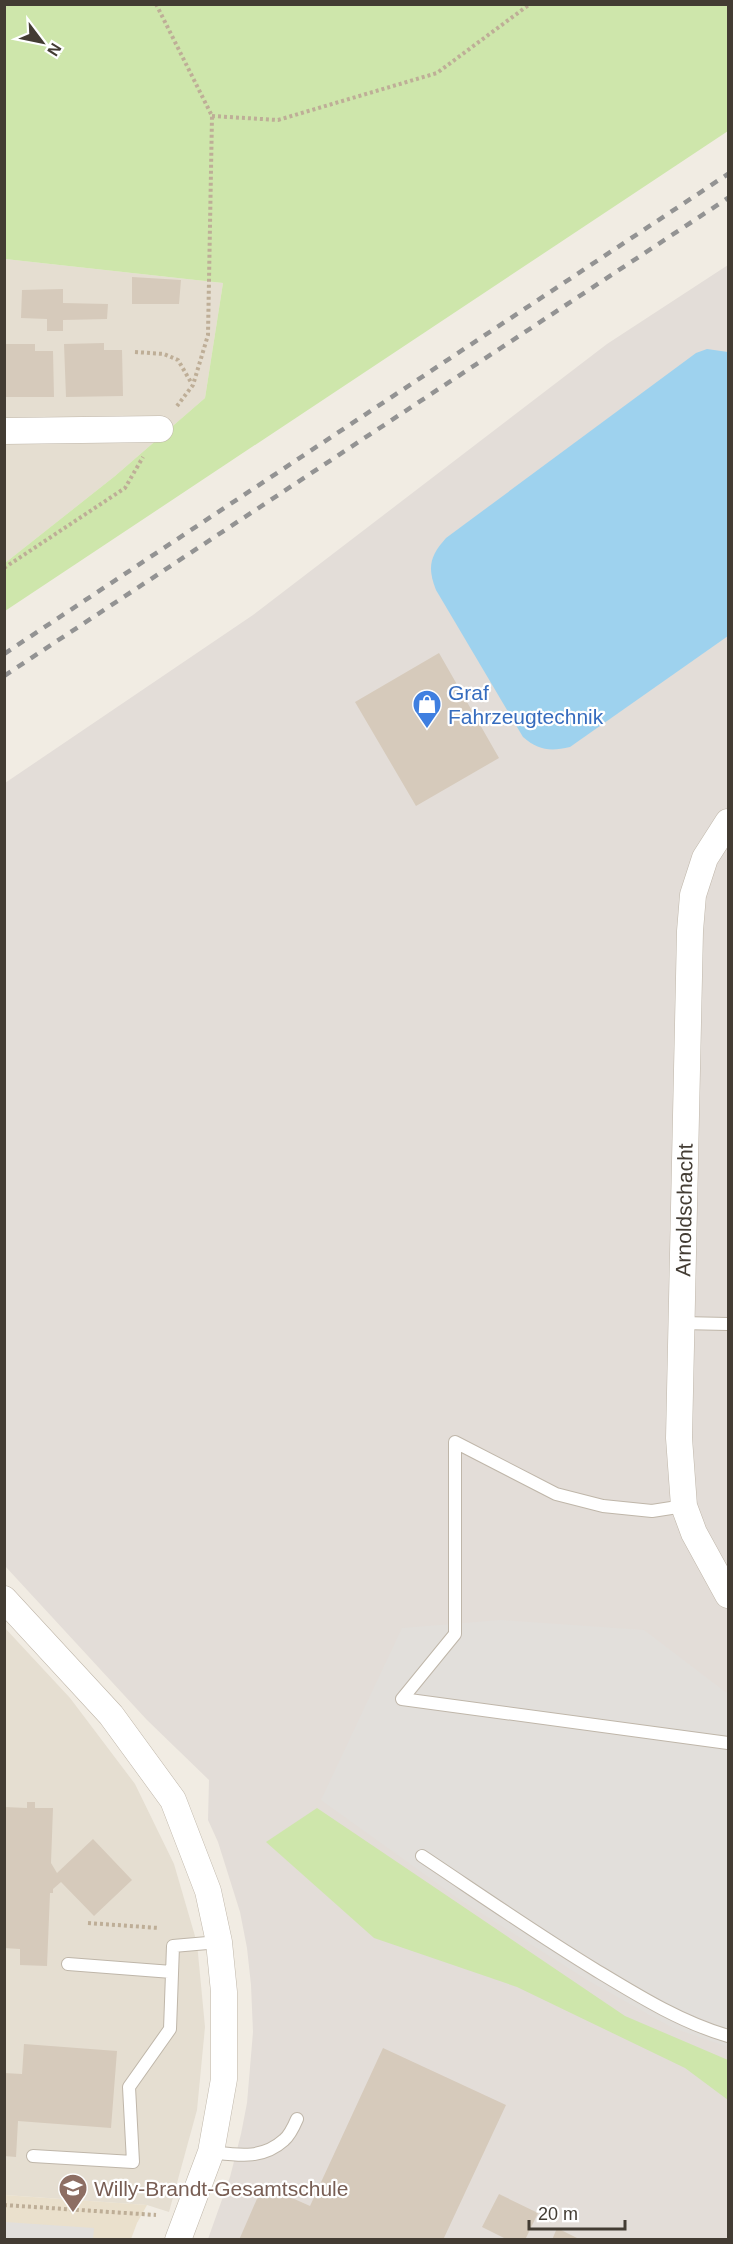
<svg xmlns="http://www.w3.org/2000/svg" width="733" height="2244" font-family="Arial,sans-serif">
	<rect width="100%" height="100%" fill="#f1ece3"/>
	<path fill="#e5ded1" d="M5 259 223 283 205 398 115 476 5 563Z
		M4 1627 70 1698 135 1784 174 1864 197 1943 205 2027 197 2110 169 2212 147 2205 5 2195Z"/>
	<path fill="#e3ddd8" d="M728 265V2239H208L230 2177 241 2134 247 2103 253 2032 251 1985 247 1948 240 1912 218 1842 208 1820 209 1780 147 1720 5 1566V783L253 615 607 344Z"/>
	<path fill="#eae0cc" d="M4 2195 147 2205 137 2223 131 2239H5Z"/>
	<path fill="#cee6ab" d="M5 5H728V131L5 611V563L115 476 205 398 223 283 5 259Z
		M317 1808 625 2016 728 2060V2100L685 2068 517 1987 374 1938 266 1842Z"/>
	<path fill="#e2dfdb" d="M501 1620 644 1630 728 1694V2047L673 2028 589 1981 459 1899 321 1800 402 1628Z
		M5 2222 94 2228 93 2239H5Z"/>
	<path fill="#9ed2ee" d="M707 349 728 352V636L570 747C550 752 538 750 523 737L436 590C427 567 430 556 446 538L696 353Z"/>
	<path fill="#d6cabb" d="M132 277 181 280 179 304H132Z
		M63 289V303L108 304 107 319 63 320V331H47V319L21 318 22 290Z
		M104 343V350H122L123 396 66 397 64 344Z
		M4 344H35V351H53L54 397H4Z
		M439 653 499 758 416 806 355 702Z
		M27 1802H35V1808H53L51 1863 57 1873 93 1839 132 1880 94 1916 61 1882 53 1889V1893H50L47 1966 20 1965V1949L4 1948V1807L27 1808Z
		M24 2044 117 2051 111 2128 18 2121 16 2157 4 2156V2073L22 2074Z
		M383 2048 506 2105 443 2240H239L263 2185 310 2206Z
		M499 2194 538 2213 525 2240H508L482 2227Z
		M557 2228 581 2240H552Z"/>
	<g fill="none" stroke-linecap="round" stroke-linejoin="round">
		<g stroke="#bfb6a9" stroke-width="14">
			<path id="lane" d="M681 1323 728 1324
				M402 1699 455 1634V1442L556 1494 603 1506 652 1511 684 1506
				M402 1699 728 1743
				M422 1856C479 1894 535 1933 594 1969 637 1995 680 2022 728 2036
				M68 1964 172 1972
				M211 2152C237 2155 262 2160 284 2140 290 2135 294 2126 297 2119
				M33 2156 133 2162 129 2087 170 2029 173 1946 219 1942"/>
		</g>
		<g stroke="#bfb6a9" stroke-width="27">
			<path id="street" d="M4 431 160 429
				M728 822 705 858 693 895 690 931 679 1438 684 1506 694 1533 728 1595
				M4 1599 111 1715 173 1800 208 1891 219 1942 224 1992V2079L211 2152 178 2240"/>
		</g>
		<path stroke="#beae97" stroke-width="4" stroke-dasharray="3 3" stroke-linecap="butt" d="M156 4 212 116 208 335 193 385 177 406
			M212 116 278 120 437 73 530 4
			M135 352 164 354 178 360 192 384
			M4 568 125 488 143 457
			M88 1923 159 1928
			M4 2205 156 2215"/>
		<use href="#lane" stroke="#fff" stroke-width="12"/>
		<use href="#street" stroke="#fff" stroke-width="26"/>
		<path stroke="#939393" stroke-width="4.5" stroke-dasharray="8 8" stroke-linecap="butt" d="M4 654 728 174
			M4 676 728 198"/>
	</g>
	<defs>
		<g id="shop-pin" transform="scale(1.5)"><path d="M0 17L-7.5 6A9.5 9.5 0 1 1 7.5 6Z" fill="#3f7fe0" stroke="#fff"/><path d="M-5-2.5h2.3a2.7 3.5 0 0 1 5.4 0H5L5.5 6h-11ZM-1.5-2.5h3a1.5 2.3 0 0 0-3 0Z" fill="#fff"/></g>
		<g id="school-pin" transform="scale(1.5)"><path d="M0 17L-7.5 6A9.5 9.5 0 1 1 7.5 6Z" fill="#8d6e63" stroke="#fff"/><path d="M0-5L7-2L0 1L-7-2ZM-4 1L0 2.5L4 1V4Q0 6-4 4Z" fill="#fff"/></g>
	</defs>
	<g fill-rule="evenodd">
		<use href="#shop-pin" x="427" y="704"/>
		<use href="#school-pin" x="73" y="2188"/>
	</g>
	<g text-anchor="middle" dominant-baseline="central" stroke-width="4.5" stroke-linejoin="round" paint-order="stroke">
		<g font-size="21" fill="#366cbe" stroke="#fff" text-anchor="start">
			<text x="448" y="692">Graf<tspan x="448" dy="24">Fahrzeugtechnik</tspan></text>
		</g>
		<g font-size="21" fill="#433c33" stroke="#fff">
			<text transform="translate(684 1210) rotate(-89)">Arnoldschacht</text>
		</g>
		<g font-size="21" fill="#785e54" stroke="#fff" text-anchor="start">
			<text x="94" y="2188">Willy-Brandt-Gesamtschule</text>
		</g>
	</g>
	<rect width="733" height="2244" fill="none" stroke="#433c33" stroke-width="12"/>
	<g transform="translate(42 42) rotate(122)" stroke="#ffffff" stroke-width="4.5" paint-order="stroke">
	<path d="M0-4.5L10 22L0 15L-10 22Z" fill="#433c33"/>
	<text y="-9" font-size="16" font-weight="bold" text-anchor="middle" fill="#433c33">N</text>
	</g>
	<path d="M529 2220v9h96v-9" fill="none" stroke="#433c33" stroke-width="3"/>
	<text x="538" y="2220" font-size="18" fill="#433c33" stroke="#ffffff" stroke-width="4.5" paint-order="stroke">20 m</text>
</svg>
